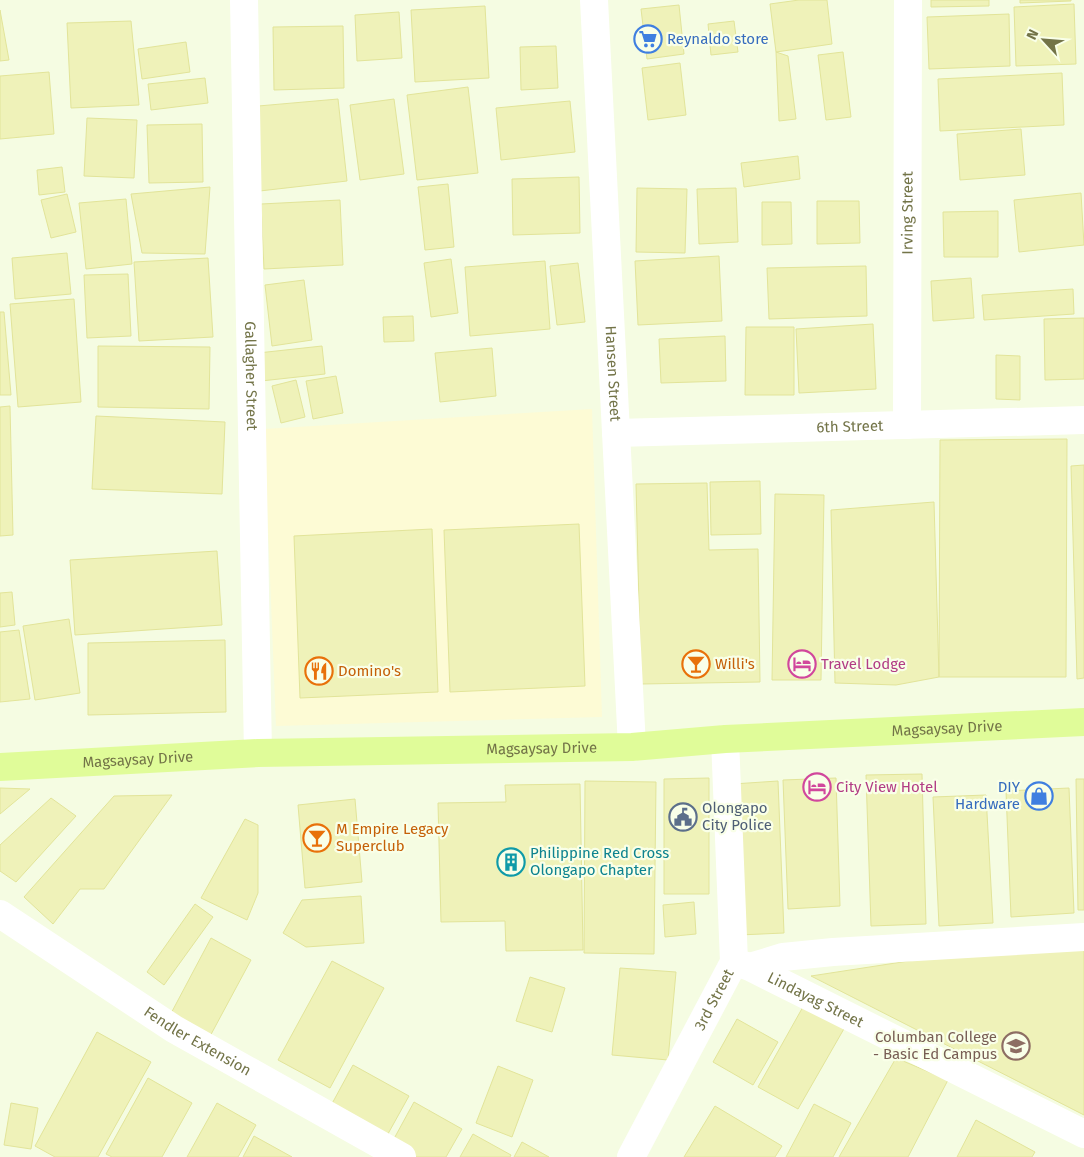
<svg xmlns="http://www.w3.org/2000/svg" width="1084" height="1157" font-family="'Fira Sans',sans-serif">
	<rect width="100%" height="100%" fill="#f5fce2"/>
	<path fill="#fdfbd5" d="M592 409 602 717 276 726 264 429Z"/>
	<path fill="#eff2b9" stroke="#e2e499" d="M799 0H827L832 44 776 52 770 4Z
		M931 0H989V6L931 7Z
		M1020 0H1071V1L1020 3Z
		M1074 4 1076 64 1016 66 1014 7Z
		M679 5 684 54 647 59 641 9Z
		M485 6 489 78 415 82 411 10Z
		M0 10 9 60 0 61Z
		M399 12 402 58 357 61 355 15Z
		M1009 14 1010 66 929 69 927 17Z
		M131 21 139 105 71 108 67 23Z
		M734 21 738 52 711 55 708 24Z
		M343 26 344 88 274 90 273 27Z
		M186 42 190 72 142 79 138 49Z
		M556 46 558 88 521 90 520 47Z
		M776 52 788 56 796 119 779 121Z
		M843 52 851 117 826 120 818 55Z
		M680 63 686 115 648 120 642 68Z
		M49 72 54 134 0 139V76Z
		M1062 73 1064 125 940 131 938 79Z
		M205 78 208 103 151 110 148 84Z
		M468 87 478 173 417 180 407 95Z
		M338 99 347 181 251 192 247 107Z
		M394 99 404 174 360 180 350 105Z
		M570 101 575 152 501 160 496 108Z
		M87 118 137 120 134 178 84 176Z
		M202 124 203 182 149 183 147 125Z
		M1021 129 1025 175 960 180 957 134Z
		M798 156 800 179 744 187 741 163Z
		M62 167 65 192 39 195 37 170Z
		M579 177 580 233 513 235 512 179Z
		M448 184 454 247 425 250 418 187Z
		M210 187 205 254 142 253 131 194Z
		M637 188 687 189 685 253 636 252Z
		M736 188 738 242 699 244 697 189Z
		M1081 193 1084 245 1019 252 1014 200Z
		M67 194 76 232 51 238 41 200Z
		M126 199 132 264 86 269 79 203Z
		M340 200 343 265 264 269 261 204Z
		M817 201H859L860 243 817 244Z
		M762 202H791L792 244 762 245Z
		M998 211V257H944L943 212Z
		M67 253 71 294 15 299 12 258Z
		M719 256 722 321 638 325 635 261Z
		M208 258 213 337 139 341 134 262Z
		M451 259 458 313 431 317 424 263Z
		M545 261 550 329 470 336 465 267Z
		M578 263 585 322 557 325 550 266Z
		M866 266 867 316 769 319 767 268Z
		M128 274 131 336 87 338 84 275Z
		M971 278 974 318 933 321 931 281Z
		M304 280 312 340 272 346 265 285Z
		M1073 289 1074 314 984 320 982 295Z
		M74 299 81 402 18 407 10 304Z
		M0 312H4L11 395H0Z
		M413 316 414 341 384 342 383 317Z
		M1084 318V379L1045 380 1044 319Z
		M873 324 876 389 799 393 796 329Z
		M746 327H794V395H745Z
		M725 336 726 381 661 383 659 339Z
		M98 346 210 347 209 409 98 407Z
		M322 346 325 374 261 381 258 353Z
		M492 348 496 396 440 402 435 353Z
		M996 355 1020 356V400L996 399Z
		M336 376 343 413 313 419 306 381Z
		M296 380 305 417 281 423 272 386Z
		M10 406 13 535 0 536V407Z
		M96 416 225 422 222 494 92 489Z
		M1067 439 1066 677H939L940 440Z
		M1084 465V678L1077 679 1071 466Z
		M760 481 761 534 711 535 710 482Z
		M707 483 709 550 758 549 760 682 641 684 636 484Z
		M775 494 824 495 821 680H772Z
		M934 502 939 677 896 685 835 683 831 510Z
		M579 524 585 686 450 692 444 530Z
		M432 529 438 692 300 698 294 536Z
		M217 551 222 625 75 635 70 560Z
		M12 592 15 625 0 627V593Z
		M69 619 80 693 35 700 23 626Z
		M19 630 30 699 0 702V632Z
		M225 640 226 712 88 715V643Z
		M922 774 926 924 871 926 866 775Z
		M709 778V894H664V779Z
		M836 778 840 906 788 909 783 780Z
		M1076 779H1084V910H1078Z
		M585 781 656 782 654 954 584 953Z
		M778 781 784 933 739 935 733 784Z
		M580 784 583 950 506 951 505 921 441 922 438 803 506 802 505 785Z
		M0 788 30 789 0 814Z
		M1069 788 1074 913 1011 917 1006 791Z
		M172 795 104 889H80L53 924 24 897 114 796Z
		M986 795 993 923 939 926 933 797Z
		M51 798 76 816 16 882 0 871V845Z
		M355 799 362 882 305 888 298 805Z
		M245 819 258 825V893L247 920 201 898Z
		M361 896 364 943 306 947 283 933 302 900Z
		M694 902 696 934 665 937 663 905Z
		M195 904 213 917 164 985 147 972Z
		M211 938 251 960 208 1040 168 1019Z
		M1019 944 1084 946V1115L811 976Z
		M332 961 384 988 330 1088 278 1060Z
		M620 968 676 972 668 1060 612 1055Z
		M530 977 565 988 552 1032 516 1021Z
		M804 1005 845 1027 798 1109 758 1087Z
		M737 1019 778 1042 753 1085 713 1062Z
		M97 1032 151 1062 98 1157H55L35 1146Z
		M896 1058 948 1080 908 1157H839Z
		M353 1065 409 1096 384 1141 328 1111Z
		M498 1066 533 1080 512 1137 476 1123Z
		M148 1078 192 1103 162 1157H112L106 1154Z
		M414 1102 462 1129 446 1157H411L390 1146Z
		M11 1103 38 1108 31 1149 4 1145Z
		M217 1103 256 1125 238 1157H187Z
		M814 1104 851 1123 833 1157H786Z
		M715 1106 782 1146 775 1157H684Z
		M976 1120 1035 1152 1032 1157H957Z
		M473 1134 511 1155 510 1157H460Z
		M254 1136 292 1157H243Z
		M522 1142 549 1157H514Z"/>
	<g fill="none" stroke-linecap="round" stroke-linejoin="round">
		<g stroke="#fff" stroke-width="28">
			<path id="s1" d="M244 0 258 753"/>
			<path id="s2" d="M594 0 632 747"/>
			<path id="s3" d="M907 425 908 0"/>
			<path id="s4" d="M616 433 1084 420"/>
			<path id="s5" d="M0 914 174 1029 402 1157"/>
			<path id="s6" d="M734 962 750 967 1084 1134"/>
			<path d="M750 967 783 957 833 952 1084 937"/>
			<path id="s7" d="M631 1157 734 962 725 739"/>
		</g>
		<path stroke="#e0fc99" stroke-width="28" id="s8" d="M0 767 258 753 632 747 725 739 1084 722"/>
	</g>
	<defs>
		<g id="supermarket-ring" transform="scale(1.4375)"><circle r="9.5" fill="#f9ffe8" stroke="#3f7fe0" stroke-width="1.5"/><path d="M-6-5.5h2.5l.6 2H6L4.5 2H-2.5L-4.4-4H-6ZM-1.5 3.2a1.3 1.3 0 1 0 .1 0ZM3 3.2a1.3 1.3 0 1 0 .1 0Z" fill="#3f7fe0"/></g>
		<g id="bar-ring" transform="scale(1.4375)"><circle r="9.5" fill="#f9ffe8" stroke="#e8710a" stroke-width="1.5"/><path d="M-6-5H6L.8 .8V4.5H3.5V6h-7V4.5H-.8V.8Z" fill="#e8710a"/></g>
		<g id="hotel-ring" transform="scale(1.4375)"><circle r="9.5" fill="#f9ffe8" stroke="#d1479c" stroke-width="1.5"/><path d="M-6-4.5h1.5V1H6V5H4.5V3h-9V5H-6ZM-4 0a1.8 1.8 0 1 1 3.6 0ZM.5 0V-2.5h3Q6-2.5 6 0Z" fill="#d1479c"/></g>
		<g id="restaurant-ring" transform="scale(1.4375)"><circle r="9.5" fill="#f9ffe8" stroke="#e8710a" stroke-width="1.5"/><path d="M-5-6h1v4h1v-4h1v4h1v-4h1v5L-1.5 .5V6h-2V.5L-5-1ZM5-6V6H3V1.5H1.5Q1.5-4 5-6Z" fill="#e8710a"/></g>
		<g id="shop-ring" transform="scale(1.4375)"><circle r="9.5" fill="#f9ffe8" stroke="#3f7fe0" stroke-width="1.5"/><path d="M-5-2.5h2.3a2.7 3.5 0 0 1 5.4 0H5L5.5 6h-11ZM-1.5-2.5h3a1.5 2.3 0 0 0-3 0Z" fill="#3f7fe0"/></g>
		<g id="civic-ring" transform="scale(1.4375)"><circle r="9.5" fill="#f9ffe8" stroke="#5c6f8a" stroke-width="1.5"/><path d="M-.6-6.5H3V-4.5H.6V-3L4-1V1h2V6H-6V1h2V-1L-.6-3ZM-1.2 2.5V6h2.4V2.5Z" fill="#5c6f8a"/></g>
		<g id="building-ring" transform="scale(1.4375)"><circle r="9.5" fill="#f9ffe8" stroke="#0f9aa8" stroke-width="1.5"/><path d="M-4-6H4V6H1V3H-1V6H-4ZM-2.5-4.3h1.7v1.8h-1.7ZM.8-4.3h1.7v1.8H.8ZM-2.5-1h1.7V.8h-1.7ZM.8-1h1.7V.8H.8Z" fill="#0f9aa8"/></g>
		<g id="university-ring" transform="scale(1.4375)"><circle r="9.5" fill="#f9ffe8" stroke="#8d6e63" stroke-width="1.5"/><path d="M0-5L7-2L0 1L-7-2ZM-4 1L0 2.5L4 1V4Q0 6-4 4Z" fill="#8d6e63"/></g>
	</defs>
	<g fill-rule="evenodd">
		<use href="#supermarket-ring" x="648" y="39"/>
		<use href="#bar-ring" x="696" y="664"/>
		<use href="#hotel-ring" x="802" y="664"/>
		<use href="#restaurant-ring" x="319" y="671"/>
		<use href="#hotel-ring" x="817" y="787"/>
		<use href="#shop-ring" x="1039" y="796"/>
		<use href="#civic-ring" x="683" y="817"/>
		<use href="#bar-ring" x="317" y="838"/>
		<use href="#building-ring" x="511" y="862"/>
		<use href="#university-ring" x="1016" y="1046"/>
	</g>
	<g text-anchor="middle" dominant-baseline="central" stroke-width="4.5" stroke-linejoin="round" paint-order="stroke">
		<g font-size="15" fill="#366cbe" stroke="#f9ffe8" text-anchor="start">
			<text x="667" y="39">Reynaldo store</text>
			<text x="1020" y="787" text-anchor="end">DIY<tspan x="1020" dy="17">Hardware</tspan></text>
		</g>
		<g font-size="15" fill="#737448" stroke="#f9ffe8">
			<text stroke="none"><textPath href="#s3" startOffset="212">Irving Street</textPath></text>
			<text stroke="none"><textPath href="#s2" startOffset="374">Hansen Street</textPath></text>
			<text stroke="none"><textPath href="#s1" startOffset="376">Gallagher Street</textPath></text>
			<text stroke="none"><textPath href="#s4" startOffset="234">6th Street</textPath></text>
			<text stroke="none"><textPath href="#s8" startOffset="948">Magsaysay Drive</textPath></text>
			<text stroke="none"><textPath href="#s8" startOffset="542">Magsaysay Drive</textPath></text>
			<text stroke="none"><textPath href="#s8" startOffset="138">Magsaysay Drive</textPath></text>
			<text stroke="none"><textPath href="#s7" startOffset="178">3rd Street</textPath></text>
			<text stroke="none"><textPath href="#s6" startOffset="90">Lindayag Street</textPath></text>
			<text stroke="none"><textPath href="#s5" startOffset="235">Fendler Extension</textPath></text>
		</g>
		<g font-size="15" fill="#c56008" stroke="#f9ffe8" text-anchor="start">
			<text x="715" y="664">Willi's</text>
			<text x="338" y="671">Domino's</text>
			<text x="336" y="829">M Empire Legacy<tspan x="336" dy="17">Superclub</tspan></text>
		</g>
		<g font-size="15" fill="#b23c85" stroke="#f9ffe8" text-anchor="start">
			<text x="821" y="664">Travel Lodge</text>
			<text x="836" y="787">City View Hotel</text>
		</g>
		<g font-size="15" fill="#4e5e75" stroke="#f9ffe8" text-anchor="start">
			<text x="702" y="808">Olongapo<tspan x="702" dy="17">City Police</tspan></text>
		</g>
		<g font-size="15" fill="#0d838f" stroke="#f9ffe8" text-anchor="start">
			<text x="530" y="853">Philippine Red Cross<tspan x="530" dy="17">Olongapo Chapter</tspan></text>
		</g>
		<g font-size="15" fill="#785e54" stroke="#f9ffe8" text-anchor="end">
			<text x="997" y="1037">Columban College<tspan x="997" dy="17">- Basic Ed Campus</tspan></text>
		</g>
	</g>
	<g transform="translate(1044 40) rotate(296)" stroke="#f9ffe8" stroke-width="4" paint-order="stroke">
	<path d="M0-4L9 19L0 12L-9 19Z" fill="#737448"/>
	<text y="-8" font-size="14" font-weight="bold" text-anchor="middle" fill="#737448">N</text>
	</g>
</svg>
